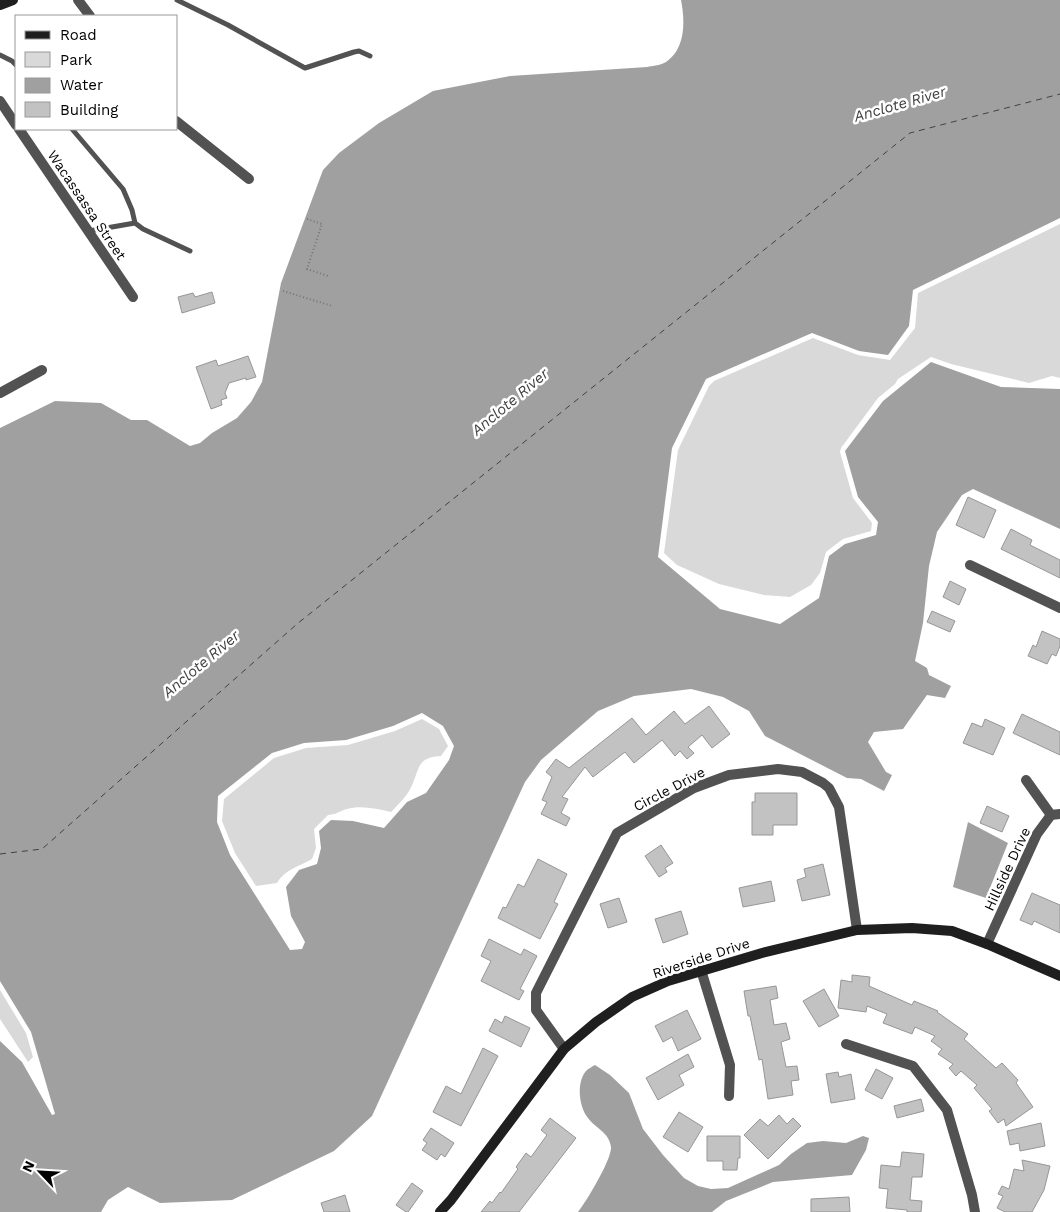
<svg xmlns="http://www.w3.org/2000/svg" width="1060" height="1212" font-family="'Work Sans',sans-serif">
	<rect width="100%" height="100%" fill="#fff"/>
	<path fill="#d9d9d9" d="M1060 224V378L1052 376 1029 383 951 364 931 357 898 379 895 384 878 398 841 448 840 452 853 498 872 523 871 531 843 539 826 552 820 573 811 585 790 597 764 595 719 584 677 565 664 553 678 450 709 386 714 381 813 338 858 355 890 360 915 328 918 293Z
		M422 719 439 729 448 746 441 756C414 757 420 773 409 791 405 798 399 803 394 809L391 812C377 809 361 805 347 809 340 811 335 815 328 815L314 829 316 848 312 859C300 866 284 870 277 883L256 886 235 853 222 821 224 799 274 758 306 748 348 745 395 731Z
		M0 990 26 1033 33 1057 28 1062 0 1019Z"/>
	<path fill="#a0a0a0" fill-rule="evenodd" d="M681 0H1060V218L913 290 909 326 888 355 859 351 812 333 706 379 672 448 658 557 720 609 780 624 819 598 829 556 845 544 876 535 878 522 858 497 845 451 883 401 931 362 1001 387 1060 389V529L973 489 962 495 937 532 929 566 923 623 915 661 927 668 929 675 951 686 945 698 927 695 903 729 874 732 868 742 886 772 892 775 884 791 861 779 847 778 765 736 749 711 723 697 691 689 634 696 598 711 541 760 525 782 372 1116 334 1151 232 1200 160 1203 128 1187 108 1200 101 1212H0V1041L22 1062 52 1115 55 1114 31 1032 0 981V428L55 401 101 403 131 420H147L190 446 200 443 212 433 237 418 251 402 262 382 281 283 323 170 339 153 379 123 433 91 510 76 647 67C653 66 661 65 666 62 686 49 685 20 681 0ZM422 713 443 726 454 746 449 760 426 793 407 802 384 828 353 821 331 820 319 831 321 848 317 864 299 870 286 887 291 916 305 942 302 949 290 950 230 855 217 822 218 796 272 753 304 743 346 740 393 726Z
		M968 822 1008 843 986 898 953 887Z
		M595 1065 610 1075 629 1093 643 1129 663 1155 684 1178 698 1186 711 1189 728 1188 779 1165 791 1154 807 1143 823 1141 846 1143 863 1136 869 1138 866 1150 852 1175 773 1182 726 1201 712 1212H578C586 1202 612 1159 611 1147 609 1132 596 1129 588 1118 579 1107 576 1083 586 1071 588 1069 593 1066 595 1065Z"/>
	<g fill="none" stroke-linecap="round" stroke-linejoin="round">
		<path stroke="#414141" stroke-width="1" stroke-dasharray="6 5" stroke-linecap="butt" d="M0 854 42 849 297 624 910 133 1060 94"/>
	</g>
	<path fill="#c2c2c2" stroke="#969696" d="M212 292 215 303 182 313 178 297 193 293 195 297Z
		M248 356 256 377 246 380V378L229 383 225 393 227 398 221 400 222 405 211 409 196 367 216 360 218 366Z
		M968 497 996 510 984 538 956 525Z
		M1011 529 1032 540 1030 545 1060 560V578L1001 549Z
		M950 581 966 589 959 605 943 597Z
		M932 611 955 621 950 632 927 622Z
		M1042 631 1060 639V646L1056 656 1052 654 1047 664 1028 656 1033 645 1036 647Z
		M709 706 730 734 712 748 702 735 688 747 694 753 687 759 680 751 675 756 662 740 634 763 625 752 593 777 585 767 562 797 568 799 561 813 570 818 566 826 541 814 547 802 542 800 552 777 546 772 556 759 569 768 632 718 646 735 674 711 685 724Z
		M1022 714 1060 732V755L1013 733Z
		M985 719 1005 728 993 755 963 743 972 723 982 727Z
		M755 793H797V825H773V835H752V802H755Z
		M987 806 1009 816 1002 832 980 823Z
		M661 845 673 863 665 868 667 872 659 877 645 856Z
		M538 859 567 874 554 902 558 904 540 939 498 918 503 907 506 908 518 884 524 887Z
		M823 864 830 895 802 901 797 880 806 877 804 869Z
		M771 881 775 901 743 907 739 888Z
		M1032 893 1060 905V933L1034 921 1032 925 1020 920Z
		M619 898 627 922 608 928 600 904Z
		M681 911 688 934 663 943 655 919Z
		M489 939 521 955 524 949 537 956 520 989 524 991 519 1000 481 981 491 961 481 956Z
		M852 975 870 977 869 986 912 1005 914 1001 938 1011 937 1012 968 1034 964 1039 996 1068 1002 1063 1018 1080 1016 1083 1033 1107 1006 1126 1004 1119 998 1123 989 1111 992 1109 974 1088 977 1085 961 1071 956 1076 949 1068 953 1064 938 1054 942 1049 931 1041 935 1036 915 1027 912 1034 883 1023 887 1014 867 1006 866 1012 838 1008 841 980 852 982Z
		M776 986 778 998 770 1000 774 1025 786 1023 790 1039 781 1042 786 1067 797 1066 799 1080 791 1081 793 1095 768 1099 762 1059 759 1060 750 1016H748L744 991Z
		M824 989 839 1016 819 1027 803 1001Z
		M687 1010 701 1039 678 1051 672 1037 663 1042 655 1026Z
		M505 1016 530 1028 521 1047 489 1031 495 1019 502 1023Z
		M483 1048 498 1056 461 1126 433 1112 446 1086 461 1094Z
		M688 1054 694 1067 679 1075 684 1085 658 1100 646 1078Z
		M876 1069 893 1078 882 1099 865 1090Z
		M838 1072 839 1077 851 1074 855 1099 831 1103 826 1074Z
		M921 1099 924 1111 897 1118 894 1106Z
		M679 1112 703 1127 688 1152 663 1137Z
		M779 1115 787 1124 793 1118 801 1126 768 1159 744 1135 760 1119 768 1126Z
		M550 1118 576 1138 519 1212H481L490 1201 492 1203 500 1192 501 1193 518 1169 516 1167 526 1153 531 1157 547 1135 541 1130Z
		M1041 1123 1045 1146 1020 1151 1019 1143 1010 1145 1007 1131Z
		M431 1128 454 1143 445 1157 441 1154 437 1160 422 1150 427 1143 423 1140Z
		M707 1136H740V1158H738L737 1170H723V1161H707Z
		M902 1152 924 1154 922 1177H912L910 1200 922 1201 921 1212H907V1210L886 1208 888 1189 879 1188 881 1165 900 1167Z
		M1022 1160 1050 1166 1044 1190 1032 1212H1005L997 1208 1003 1196 998 1194 1002 1186 1009 1189 1014 1169 1024 1171Z
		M412 1183 423 1191 408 1212H406L396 1205Z
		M345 1195 350 1212H324L321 1203Z
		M849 1197 850 1212H811V1199Z"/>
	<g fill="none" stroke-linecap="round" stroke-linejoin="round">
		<path stroke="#747474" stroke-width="2" stroke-dasharray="1 2.5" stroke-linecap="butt" d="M307 219 322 224 307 269 328 276
			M283 291 332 306"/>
		<path stroke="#525252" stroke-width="5" d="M177 0 228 25 305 68 354 52 359 51 370 56
			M0 55 12 61 16 65
			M72 129 123 189 132 210 135 223 143 229 190 251
			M89 231 135 223"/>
		<path stroke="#525252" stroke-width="10" d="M78 0 90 16
			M0 101 16 125
			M176 121 249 179
			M19 129 133 297
			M0 393 42 370
			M970 565 1060 608
			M1026 780 1051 815
			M987 944 1037 834 1051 815 1060 814
			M701 970 730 1065 729 1096
			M846 1044 913 1066 947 1110 972 1195 975 1212
			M564 1049 536 1010V993L617 833 694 788 729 775 778 769 802 772 823 783 829 788 839 807 857 930"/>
		<path stroke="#1f1f1f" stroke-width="10" d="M0 5 13 0
			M440 1212 451 1200 564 1049 596 1022 632 997 668 981 762 953 857 930 912 928 952 931 987 944 1060 976"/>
	</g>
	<g text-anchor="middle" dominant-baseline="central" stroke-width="5" stroke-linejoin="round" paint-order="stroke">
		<g font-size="14" fill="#000" stroke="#fff">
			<text transform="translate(87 205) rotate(56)">Wacassassa Street</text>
			<text transform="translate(669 789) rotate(-28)">Circle Drive</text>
			<text transform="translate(1007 869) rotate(-65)">Hillside Drive</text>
			<text transform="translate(701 958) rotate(-18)">Riverside Drive</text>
		</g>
		<g font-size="15" font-style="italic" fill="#414141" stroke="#fff">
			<text transform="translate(900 104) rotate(-16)">Anclote River</text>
			<text transform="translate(510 402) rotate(-40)">Anclote River</text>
			<text transform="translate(201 664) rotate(-40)">Anclote River</text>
		</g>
	</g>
	<rect x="15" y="15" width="162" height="115" fill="#ffffff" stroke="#999999"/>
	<rect x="25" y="31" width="25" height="8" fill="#1f1f1f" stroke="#999999"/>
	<text x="60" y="40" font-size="15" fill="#000000">Road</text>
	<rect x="25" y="52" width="25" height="15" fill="#d9d9d9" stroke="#999999"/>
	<text x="60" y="65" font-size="15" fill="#000000">Park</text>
	<rect x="25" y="78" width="25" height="15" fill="#a0a0a0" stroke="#999999"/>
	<text x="60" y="90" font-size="15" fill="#000000">Water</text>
	<rect x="25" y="102" width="25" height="15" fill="#c2c2c2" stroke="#999999"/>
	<text x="60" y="115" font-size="15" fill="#000000">Building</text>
	<g transform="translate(40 1172) rotate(295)" stroke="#ffffff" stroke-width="4" paint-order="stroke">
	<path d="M0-4L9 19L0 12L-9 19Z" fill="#000000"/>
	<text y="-8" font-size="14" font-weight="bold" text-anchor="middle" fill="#000000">N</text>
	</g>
</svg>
